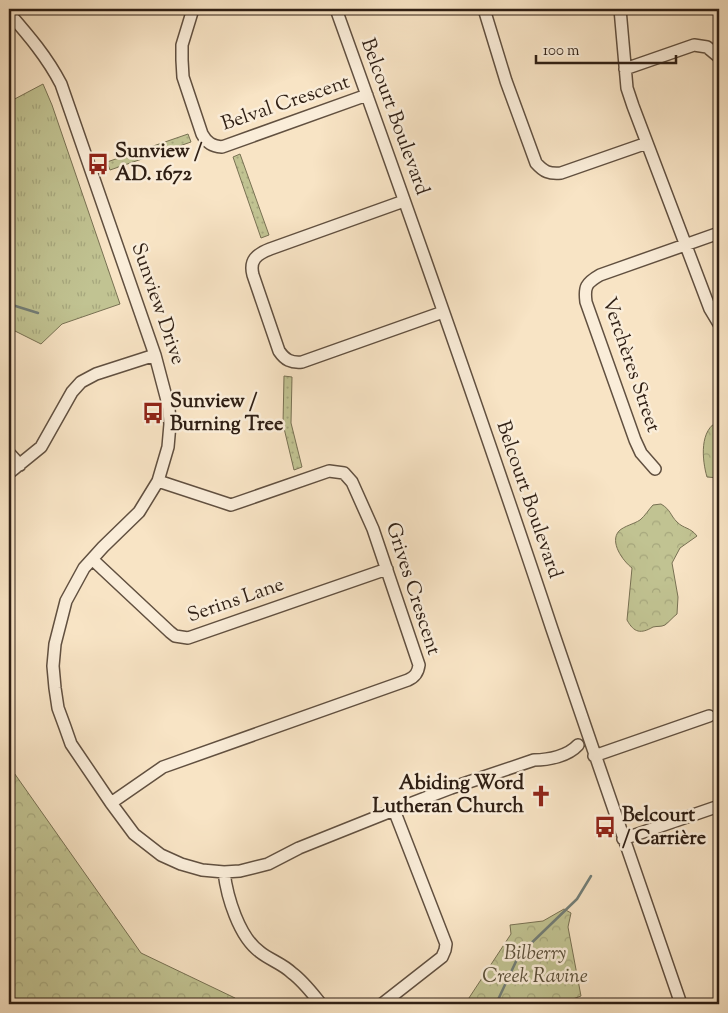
<svg xmlns="http://www.w3.org/2000/svg" width="728" height="1013" font-family="'Sorts Mill Goudy',serif">
	<defs>
		<pattern id="grass-dots" width="8" height="8" patternUnits="userSpaceOnUse" patternTransform="scale(1.25)"><rect width="8" height="8" fill="#c1c392"/><path d="M2 2h.1M6 6h.1" fill="none" stroke="#a6a77d" stroke-width="1.8" stroke-linecap="round"/></pattern>
		<pattern id="forest-crowns" width="20" height="18" patternUnits="userSpaceOnUse" patternTransform="scale(1.25)"><rect width="20" height="18" fill="#c1c392"/><path d="M2 6a3 3 0 1 1 6 0M12 15a3 3 0 1 1 6 0" fill="none" stroke="#a6a77d"/></pattern>
		<pattern id="park-tufts" width="24" height="20" patternUnits="userSpaceOnUse" patternTransform="scale(1.25)"><rect width="24" height="20" fill="#c1c392"/><path d="M3 7l-1-3M5 7V3M7 7l1-3M15 17l-1-3M17 17v-4M19 17l1-3" fill="none" stroke="#a6a77d"/></pattern>
	</defs>
	<rect width="100%" height="100%" fill="#f8e4c5"/>
	<filter id="stains"><feTurbulence type="fractalNoise" baseFrequency=".004" numOctaves="4"/><feColorMatrix values="0 0 0 0 .2 0 0 0 0 .09 0 0 0 0 .02 0 0 0 .5 -.17"/></filter>
	<radialGradient id="worn" r=".72"><stop offset=".6" stop-color="#630" stop-opacity="0"/><stop offset="1" stop-color="#630" stop-opacity=".3"/></radialGradient>
	<path fill="url(#grass-dots)" stroke="#787153" d="M188 134 191 142 110 170 107 162Z
		M240 154 269 235 261 238 233 157Z
		M284 376 292 377 291 423 302 467 294 470 283 424Z"/>
	<path fill="url(#forest-crowns)" stroke="#787153" d="M719 421V478L707 477C702 460 699 429 719 421Z
		M661 504C671 510 670 515 677 522 684 529 690 527 697 536L680 548 672 563 678 597 677 614C673 617 669 622 665 625 661 627 657 626 653 627 641 634 634 633 627 620L632 568C623 561 609 542 619 531 624 526 634 524 640 520 645 516 649 509 653 505Z
		M9 759 12 770 141 953 235 998 242 1004H9Z
		M564 909 571 913 568 927 581 996 559 1004H465L511 934 510 925 543 921Z"/>
	<path fill="url(#park-tufts)" stroke="#787153" d="M43 84 52 105 120 304 62 324 41 344 9 328V102Z"/>
	<g fill="none" stroke-linecap="round" stroke-linejoin="round">
		<path stroke="#727e78" stroke-width="2.5" d="M9 304 38 313
			M496 1004 519 955 577 899 591 876"/>
		<g stroke="#615040" stroke-width="14">
			<path id="minor" d="M193 9 182 45V60L183 77 202 134C207 143 212 146 222 147L367 95
				M336 9C410 215 483 421 552 629 595 754 637 879 681 1004
				M484 9 506 81 536 163C544 172 549 174 561 173L647 143
				M620 9 627 88 633 106 710 309 719 324
				M9 13C29 36 47 57 61 84L155 355 169 408 170 424 168 447 158 481 139 512 103 547 84 568 66 601 55 644 53 666 55 688 58 708 65 727 71 744 111 803 134 834 161 855 181 864 202 870 224 872 240 871 268 864 299 848 394 810 451 788 534 760C549 760 568 756 578 745
				M625 69 694 45 707 47 719 57
				M404 201 270 249C257 254 249 260 253 275L279 351C285 360 291 363 302 362L443 312
				M9 453 20 465
				M655 469 641 453 635 440 586 302C584 287 586 283 600 275L719 233
				M9 473 41 447 72 392 81 382 96 374 155 355
				M92 559 170 632 175 636 188 638 387 569
				M594 756 709 716
				M111 803 163 767 408 680C415 677 418 673 419 665L373 529 352 482 344 473 329 471 231 505 158 481
				M623 839 719 806
				M224 872C227 897 239 937 260 952 270 960 283 964 292 973 303 981 312 993 321 1004
				M382 1004 442 957 445 950 446 944 394 810"/>
		</g>
		<use href="#minor" stroke="#faedd9" stroke-width="11"/>
	</g>
	<defs>
		<g id="bus-bare" transform="scale(1.725)"><path d="M-5-6H5V4H4V6H2V4H-2V6H-4V4H-5ZM-3.5-4V0h7V-4ZM-3.5 1.2v1.5H-2V1.2ZM2 1.2v1.5H3.5V1.2Z" fill="#8f2418" stroke="#faedd9" stroke-width="2.5" paint-order="stroke"/></g>
		<g id="church-bare" transform="scale(1.725)"><path d="M-1.2-6h2.4v3.5h3.3v2.4h-3.3V6h-2.4V-.1h-3.3v-2.4h3.3Z" fill="#8f2418" stroke="#faedd9" stroke-width="2.5" paint-order="stroke"/></g>
	</defs>
	<g fill-rule="evenodd">
		<use href="#bus-bare" x="98" y="164"/>
		<use href="#bus-bare" x="153" y="413"/>
		<use href="#church-bare" x="541" y="796"/>
		<use href="#bus-bare" x="605" y="827"/>
	</g>
	<g text-anchor="middle" dominant-baseline="central" stroke-width="5" stroke-linejoin="round" paint-order="stroke">
		<g font-size="20" fill="#2f1f14" stroke="#faedd9">
			<text transform="translate(286 104) rotate(-19)">Belval Crescent</text>
			<text transform="translate(394 117) rotate(70)">Belcourt Boulevard</text>
			<text transform="translate(157 304) rotate(71)">Sunview Drive</text>
			<text transform="translate(630 365) rotate(71)">Verchères Street</text>
			<text transform="translate(528 500) rotate(71)">Belcourt Boulevard</text>
			<text transform="translate(412 589) rotate(72)">Grives Crescent</text>
			<text transform="translate(236 601) rotate(-19)">Serins Lane</text>
		</g>
		<g font-size="20" font-weight="bold" fill="#2f1f14" stroke="#faedd9" text-anchor="start">
			<text x="115" y="152">Sunview /<tspan x="115" dy="23">AD. 1672</tspan></text>
			<text x="170" y="402">Sunview /<tspan x="170" dy="23">Burning Tree</tspan></text>
			<text x="524" y="784" text-anchor="end">Abiding Word<tspan x="524" dy="23">Lutheran Church</tspan></text>
			<text x="622" y="816">Belcourt<tspan x="622" dy="23">/ Carrière</tspan></text>
		</g>
		<g font-size="20" font-style="italic" fill="#5b503a" stroke="#faedd9">
			<text x="535" y="954">Bilberry<tspan x="535" dy="23">Creek Ravine</tspan></text>
		</g>
	</g>
	<rect width="728" height="1013" fill="none" stroke="#f8e4c5" stroke-width="30"/>
	<rect x="10" y="10" width="708" height="993" fill="none" stroke="#2f1f14" stroke-width="2.5"/>
	<rect x="15" y="15" width="698" height="983" fill="none" stroke="#2f1f14"/>
	<path d="M536 55v8h140v-8" fill="none" stroke="#2f1f14" stroke-width="2.5"/>
	<text x="543" y="55" font-size="15" fill="#2f1f14" stroke="#faedd9" stroke-width="4" paint-order="stroke">100 m</text>
	<rect width="100%" height="100%" filter="url(#stains)"/>
	<rect width="100%" height="100%" fill="url(#worn)"/>
</svg>
